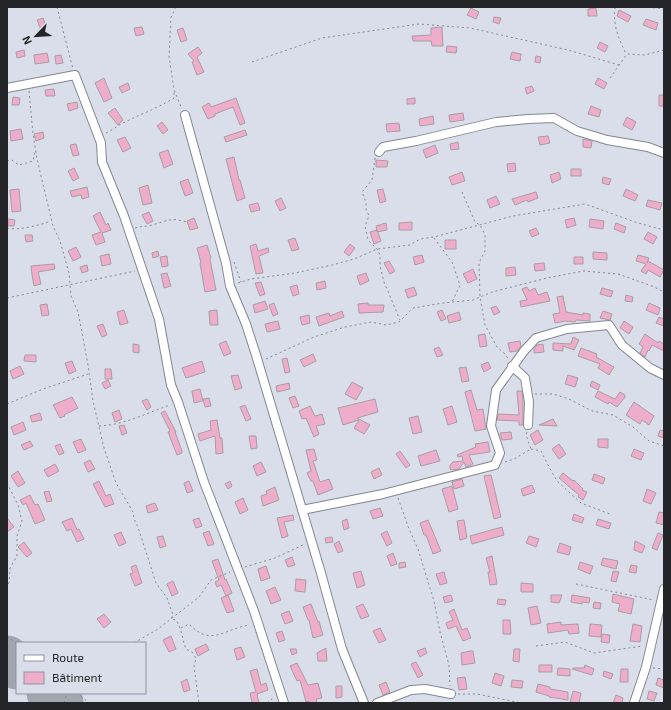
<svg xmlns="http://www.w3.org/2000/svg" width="671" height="710" font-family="'Exo 2',sans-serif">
	<rect width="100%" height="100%" fill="#dadeea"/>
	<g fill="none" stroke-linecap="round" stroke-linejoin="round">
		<path stroke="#a2a6af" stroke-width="45" d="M7 658 17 667
			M49 693 61 703"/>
	</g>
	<path fill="#eeadcb" stroke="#a99da2" d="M471 8 479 12 476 19 467 15Z
		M596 8 597 16H588V9Z
		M619 10 631 16 628 22 617 16Z
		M494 17 501 18 499 24 493 22Z
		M43 18 47 28 41 30 37 20Z
		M646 19 658 23 656 30 643 25Z
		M142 27 144 34 136 36 134 28Z
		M442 27 443 46H432L431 41H413L412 36 431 35V28Z
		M183 28 187 40 181 42 177 30Z
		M600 42 608 46 605 52 597 48Z
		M447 46 457 47 456 53 446 52Z
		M198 47 202 53 197 57 204 72 197 75 192 62 194 61 188 54Z
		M24 50 25 56 17 58 16 52Z
		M512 52 521 54 520 61 510 59Z
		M47 53 49 62 35 64 34 55Z
		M61 55 63 63 56 64 55 56Z
		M536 56 541 57 540 63 535 62Z
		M104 78 112 98 104 102 95 83Z
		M598 78 607 83 604 89 595 84Z
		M128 83 130 89 122 93 119 87Z
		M532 86 534 91 527 94 525 88Z
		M54 89 55 96H46L45 90Z
		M659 95H664V106H659Z
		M13 97 20 98 19 105H12Z
		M236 98 245 123 240 125 233 107 215 114V116L208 119 202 107 209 103 211 107Z
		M415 98V104H407V99Z
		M77 102 78 108 69 111 67 104Z
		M591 106 601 110 599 117 588 114Z
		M115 108 123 120 118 125 108 113Z
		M463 113 464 120 450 122 449 115Z
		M433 116 434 124 420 126 419 119Z
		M627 117 636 122 632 130 623 125Z
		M162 122 168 130 163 134 157 126Z
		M399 123 400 131 387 132 386 124Z
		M21 129 23 139 11 141 10 131Z
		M245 130 247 135 226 142 224 137Z
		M43 132 44 138 36 141 34 134Z
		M548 136 550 143 540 145 538 137Z
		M125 137 131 148 123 152 117 140Z
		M583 139 592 141 591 148 583 147Z
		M458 142 459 149 451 150 450 144Z
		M76 144 79 155 73 156 70 145Z
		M435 145 438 153 426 158 423 150Z
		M168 150 173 164 164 168 159 153Z
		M234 157 239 180H240L245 198 237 201 226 159Z
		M376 160 388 161 387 167H376Z
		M515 163 516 171 508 172 507 164Z
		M74 168 79 178 73 181 68 171Z
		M571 169H581V176H571Z
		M462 172 465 181 452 185 449 177Z
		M559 172 561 179 552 183 550 175Z
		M603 177 611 179 609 185 602 183Z
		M188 179 193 193 185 196 180 182Z
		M148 185 152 203 143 205 139 188Z
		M87 187 89 197 82 199 81 195 72 197 70 191Z
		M19 189 21 211 12 212 10 190Z
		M383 189 386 201 380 203 377 190Z
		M626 189 638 195 635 201 623 196Z
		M536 192 538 198 528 202 527 200 515 205 512 199Z
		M496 196 500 204 490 208 487 200Z
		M281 198 286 208 280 211 275 201Z
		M648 200 662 203 660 210 646 206Z
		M258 203 260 210 251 212 249 205Z
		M100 212 106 225 108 223 111 230 102 233 105 242 96 245 92 235 101 232 93 216Z
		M149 212 153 221 147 224 142 215Z
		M194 218 198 228 190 230 187 221Z
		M574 218 576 225 567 228 565 220Z
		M8 219 15 220 14 226H8Z
		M590 219 604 221 603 229 589 227Z
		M412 222V230H399V223Z
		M386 223 387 230 377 232 376 226Z
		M616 223 626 227 624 233 614 229Z
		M536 228 539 234 532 237 529 231Z
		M377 230 381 241 374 244 370 232Z
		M648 232 657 237 653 244 644 239Z
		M25 235H32L33 241 26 242Z
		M295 238 299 249 292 251 288 240Z
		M445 240H456V249H445Z
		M256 244 258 251 268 248 269 252 259 256 263 273 256 274 250 246Z
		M350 244 355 248 349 256 344 252Z
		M207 245 211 258 210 259 216 290 205 292 200 263H201L197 248Z
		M76 247 81 257 73 261 68 251Z
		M158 251 159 256 153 258 152 253Z
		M593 252 607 253V260L593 259Z
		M109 254 111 264 102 266 100 256Z
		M422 255 424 262 415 265 413 257Z
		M638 255 649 258 647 263 648 261 664 270 660 277 648 270 646 274 641 271 646 264 636 261Z
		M167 256 168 266 162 267 160 257Z
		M574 257H583V264H574Z
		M389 261 395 271 390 274 384 263Z
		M544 263 545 270 535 271 534 264Z
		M54 264 55 269 38 272 41 284 34 286 32 275 31 266Z
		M87 265 88 271 82 273 80 267Z
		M515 267 516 275 506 276V268Z
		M473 269 477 279 468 283 463 274Z
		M167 273 171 286 164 288 161 274Z
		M366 273 369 281 360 285 357 276Z
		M325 281 326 288 317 290 316 283Z
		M261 282 265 294 260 296 255 283Z
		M297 285 299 294 293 296 290 287Z
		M414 287 417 295 408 298 405 290Z
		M527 287 529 291 535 288 538 295 547 292 550 301 521 307 520 301 527 300 522 289Z
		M602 288 613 291 611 297 600 294Z
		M626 295 633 297 632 302 625 301Z
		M563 296 566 312 583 315V313L590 314V321L576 320 575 322 565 321 555 323 553 314 560 313 557 297Z
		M265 301 268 309 255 313 253 305Z
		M274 303 278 314 273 316 269 305Z
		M368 303V305H384L383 312 359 313 358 304Z
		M649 303 660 308 658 315 646 310Z
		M47 304 49 315 42 316 40 305Z
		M496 306 500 312 494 315 491 308Z
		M124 310 128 323 120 325 117 312Z
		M217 310 218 325H210L209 311Z
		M442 310 446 319 441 321 437 312Z
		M342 311 344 317 319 326 316 317 329 313 330 316Z
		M603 311 612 314 610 320 600 318Z
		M459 312 461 320 449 323 447 316Z
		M309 315 310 323 302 325 300 317Z
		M659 317 664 319V326L656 323Z
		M278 321 280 329 267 332 265 324Z
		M624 321 633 327 629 334 620 328Z
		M103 324 107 335 102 337 97 326Z
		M485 334 487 346 480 347 478 335Z
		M645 334 658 343 659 341 664 344V351L652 345 649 351 648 350 645 357 640 353 643 347 639 344Z
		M573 337 579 340 574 350 563 346V351L553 350V343L571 344Z
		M226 341 231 353 224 356 219 344Z
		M520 341 521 346 517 351 510 352 508 343Z
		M133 344 139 345V353L133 352Z
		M543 344 544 352 534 353V349L537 345Z
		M439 347 443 355 437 357 434 349Z
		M581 348 597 354 596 357 614 367 609 375 598 368 600 364 578 356Z
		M313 354 316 361 304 367 300 360Z
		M25 355H36V362L24 361Z
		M287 358 290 372 285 373 282 359Z
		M72 361 76 371 69 374 65 363Z
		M202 361 205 372 186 378 182 368Z
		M488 362 491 368 484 372 481 365Z
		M20 366 24 374 13 379 10 371Z
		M466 367 469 381 462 382 459 368Z
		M105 369H111L112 379H105Z
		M238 375 242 388 235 390 231 376Z
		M568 375 578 378 575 387 565 384Z
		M108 380 111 386 105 389 102 383Z
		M592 381 600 385 598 390 590 386Z
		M352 382 363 388 356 400 345 394Z
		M289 383 290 389 277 392 276 386Z
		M200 389 203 401 194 403 192 391Z
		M471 390 477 410 483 409 486 429 475 431 465 392Z
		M517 391H522L523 402V425H519V421L497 420 498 414 519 415Z
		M598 391 615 399 620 392 625 395V397L617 407 609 402 608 404 595 397Z
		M295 396 299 406 293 408 289 398Z
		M72 397 78 408 64 415 65 416 60 418 53 405Z
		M209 398 211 406 205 407 203 399Z
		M147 399 151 407 147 410 142 401Z
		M375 399 378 412 357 418 370 425 364 434 354 428 359 420 343 425 338 408Z
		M634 402 654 416 649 425 642 420 640 424 626 415Z
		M245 405 251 419 246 421 240 407Z
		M310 406 315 416 322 414 325 424 316 426 319 434 314 437 306 418 302 419 299 411Z
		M452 406 457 422 448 425 443 409Z
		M119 410 122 419 115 422 112 413Z
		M165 411 176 432H175L182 451V453L177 455 168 432 170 431 161 413Z
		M40 413 42 420 32 422 30 416Z
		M418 416 422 432 413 434 409 418Z
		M553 419 557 426 539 425Z
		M217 420 220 438H222L223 453 216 454 215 436 200 441 198 434 211 430 210 421Z
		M23 422 26 430 14 435 11 427Z
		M124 425 127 433 122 435 119 426Z
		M538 430 543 440 535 445 530 435Z
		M660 430 664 431V438L658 436Z
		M511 432 512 439 502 440 500 433Z
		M249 436H256L257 448 251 449Z
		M81 439 86 450 78 453 73 442Z
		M598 439H608V448L598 447Z
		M30 441 33 446 24 450 21 445Z
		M488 442 490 452 469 455 473 464 466 467 464 462 459 469 452 470 450 469V465L453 462 463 461 462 456 458 457 457 455 476 447 475 444Z
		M60 444 64 453 59 455 55 446Z
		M559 444 566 454 559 459 552 449Z
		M314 449 317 460 313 461 320 482 329 479 333 489 318 495 313 481H311L307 473 311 471 306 450Z
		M634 449 644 453 641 460 631 456Z
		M436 450 440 461 421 466 418 456Z
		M400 451 410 465 406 468 396 454Z
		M90 460 95 469 88 472 84 463Z
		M261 462 266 472 257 476 253 466Z
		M55 464 59 471 48 477 44 470Z
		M379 468 382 475 374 479 371 472Z
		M18 471 25 483 18 487 11 476Z
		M563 473 573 481 574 480 583 489 582 490 587 492 583 500 578 497 579 495 559 478Z
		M594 474 605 478 603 484 592 480Z
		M491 475 501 517 494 519 484 476Z
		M462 479 464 486 454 489 452 482Z
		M99 481 106 496 110 494 114 504 105 507 93 484Z
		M189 481 193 491 187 493 184 483Z
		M230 481 232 486 228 489 225 484Z
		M532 485 535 492 523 496 521 489Z
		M452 486 458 509 449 512 442 489Z
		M275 487 279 500 263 506 261 496 267 494 266 491Z
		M647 489 656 493 651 504 643 501Z
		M49 491 52 501 47 502 44 492Z
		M30 495 35 505 38 504 45 520 35 524 26 503 23 505 20 500Z
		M243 498 248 510 240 514 235 502Z
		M155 503 158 510 148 513 146 506Z
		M380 508 383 516 373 519 370 511Z
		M659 512 664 513V525L656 523Z
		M574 514 584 518 582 523 572 520Z
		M293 515 294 520 284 522 288 536 282 538 277 518Z
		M7 518 14 527 7 532Z
		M72 518 77 530 79 529 84 539 77 542 71 529 67 531 62 522Z
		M199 518 202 526 196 528 193 520Z
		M347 519 349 528 344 530 342 521Z
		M598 519 611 523 609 529 596 525Z
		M428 520 441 551 433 554 426 535H424L420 523Z
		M464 520 467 538 460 540 457 521Z
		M502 527 504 535 472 544 470 536Z
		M209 531 214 544 208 546 203 533Z
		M387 531 392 543 387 546 381 534Z
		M121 532 126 543 119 546 114 535Z
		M658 533 663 535 657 550 652 548Z
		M163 536 166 546 160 548 157 537Z
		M529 536 539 539 536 547 526 543Z
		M332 537 333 542 326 543 325 538Z
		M339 541 343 551 338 553 334 544Z
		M635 541 645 546 642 553 634 550Z
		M24 542 32 553 27 557 18 547Z
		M560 543 571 547 569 555 557 552Z
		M393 553 397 564 391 566 387 556Z
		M492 556 497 584 490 585 488 572H490L486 558Z
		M292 557 295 565 288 567 285 560Z
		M603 558 618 561 616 569 601 565Z
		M218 559 225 580 226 579 232 593 226 596 221 585 217 587 215 582 219 580 212 561Z
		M405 562 406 567 399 568V563Z
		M580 562 593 566 590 574 578 569Z
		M136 565 142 583 135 586 130 574 133 573 131 567Z
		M631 565 637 566 636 573 629 572Z
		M266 566 270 578 261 581 258 569Z
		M361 571 365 585 357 588 353 573Z
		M613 571 619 572 616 582 611 581Z
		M444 572 447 583 440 585 436 574Z
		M296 579 306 580 305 592 295 591Z
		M173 581 178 593 172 596 167 584Z
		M521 583 533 584V592H521Z
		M275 587 281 600 271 604 266 591Z
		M613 594 634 599 631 614 618 611 620 604 612 602Z
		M228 595 234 611 227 613 221 598Z
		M451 595 453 601 445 603 443 597Z
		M551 595H562L559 603 551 602Z
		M572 595 590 598 589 603 582 602V604L571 602Z
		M498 599 506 600 505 605 497 604Z
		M594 602 601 603 600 609 593 608Z
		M311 604 318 622 319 621 323 635 313 638 309 620H308L303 607Z
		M363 604 369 616 361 619 356 607Z
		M537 606 541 623 531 625 528 608Z
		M454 609 462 630 467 628 471 638 463 641 456 626 448 629 446 623 453 620 449 612Z
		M289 611 293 621 285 624 281 614Z
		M104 614 111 622 104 628 97 619Z
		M503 620H510L511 634H503Z
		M561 622V625L578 624 579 633 569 634 568 630 548 633 547 624Z
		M590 624 602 625 601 637 589 636Z
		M633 624 642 626 640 642 630 641Z
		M380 628 386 640 379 643 373 631Z
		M282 631 285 640 279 642 276 633Z
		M602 634 610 635 609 643 601 642Z
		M171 636 176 649 169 652 163 640Z
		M206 644 209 650 198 656 195 649Z
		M241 647 245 657 237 660 234 649Z
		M326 648 327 661H318L317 653Z
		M425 648 427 653 420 657 417 651Z
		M290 649H296L297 653 292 655Z
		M514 649H520L519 662 513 661Z
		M470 651H473L475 663 462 665 461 653Z
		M416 662 423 675 418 678 411 664Z
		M297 663 308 685 318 683 322 698 316 699 317 703H309V701L306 702 300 680 297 681 290 666Z
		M539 665H552V672H539Z
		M585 665 594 669 592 675 572 669 573 668H584Z
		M558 668 570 669V676L557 675Z
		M257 669 261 685 266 683 268 690 257 694 259 703H252L250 693 256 692 250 671Z
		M621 669H628V682H620Z
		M604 671 613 674 611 679 603 676Z
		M495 673 504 676 501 686 492 683Z
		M465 677 467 689 459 690 457 678Z
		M658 678 664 680V688L656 685Z
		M187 679 190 690 184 692 181 682Z
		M512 680 523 681 522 688 511 687Z
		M386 682 390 692 383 695 379 685Z
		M538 684 550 687V689L568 692V700L549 697V696L536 692Z
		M336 686H342V697L336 698Z
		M573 691 581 693 579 703 570 702Z
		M649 691 657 693 654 701 647 699Z
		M616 695 623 698 622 703H613Z"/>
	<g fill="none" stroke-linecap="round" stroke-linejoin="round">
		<g stroke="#848792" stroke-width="10">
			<path id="street" d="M7 88 75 75 101 143 102 162 124 216 159 319 171 385 178 402 204 482 254 611 284 703
				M185 115 226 263 230 286 246 324 256 355 321 573 342 649 364 703
				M379 152 383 147 416 141 496 122 528 119 554 118 577 131 607 140 648 147 664 153
				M512 366 525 378 529 402 528 425
				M302 510 383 494 495 465 500 453 491 426 496 390 524 351 536 338 567 329 609 325 622 345 650 368 664 375
				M377 703 411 690 425 689 451 694
				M634 703 646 667 664 589"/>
		</g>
		<path stroke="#84868f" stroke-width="1" stroke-dasharray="2 3" stroke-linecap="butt" d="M57 7 73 69
			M176 7 171 17 169 56 174 90 182 109
			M615 7C613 26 618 37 626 54
			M648 7 664 9
			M252 62 322 38 419 24 470 28 568 50 619 65
			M610 78 627 54 645 55 664 50
			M29 91 33 134 37 159 53 226 60 241 69 273 71 296 78 312 81 327 88 365 93 401 104 448 116 483 133 512 134 519 138 527 156 583 167 598 173 615 171 619 176 620C182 629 182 639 186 649L192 652 196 658 194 667 199 703
			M106 133C113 130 118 125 125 122 141 114 158 108 174 98V90
			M375 158 372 180 362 192 366 202V209L369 216 365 226 368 240 377 249 380 255V266L384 282 400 320
			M7 161 12 160 19 165 33 161 35 152
			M462 192 475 222 480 225 485 235V251L479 263 480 297 485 325 497 347 505 354 509 360
			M7 228C18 231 40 225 51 221
			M135 228C141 226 146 227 152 225 167 221 170 217 187 222
			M434 238 452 262 460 285 452 302
			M234 262 241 282
			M238 283 251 279 295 273 332 265 354 259 377 249 410 245 420 239 434 237 513 216 585 204 638 223 664 230
			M7 298 135 271
			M266 359 314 337 345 327 371 322 386 325 399 322 413 308 443 303 473 300 492 292 547 278 583 271 618 274 652 286 664 292
			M535 394H553L569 399 592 411 613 415 633 427 649 441 664 446
			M7 404 43 389 88 374
			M99 426C124 425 147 413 170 405
			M531 449 541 451 548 465 557 481 581 503 610 514
			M505 462 514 459 531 449 526 435 527 432
			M7 483 18 505 22 521 17 536V556L10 568 9 583 7 585
			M398 498 409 529 418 549 434 601 440 632 449 665 450 686
			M245 567 275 558 305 544
			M576 584 654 600
			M7 621V626
			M181 628 189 624C212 648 224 628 250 625
			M7 636 17 644
			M134 643 158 629 199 597 211 580 230 572
			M536 646 565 642 594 653 643 646
			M653 668 664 669
			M77 693 89 703
			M458 694H477L521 703
			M64 703 67 693
			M267 703 274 697"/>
		<use href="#street" stroke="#fff" stroke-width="8"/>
	</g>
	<rect width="671" height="710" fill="none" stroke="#242529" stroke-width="16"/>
	<rect x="16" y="642" width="130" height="52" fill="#dadeea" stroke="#91949d"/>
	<rect x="24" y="655" width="20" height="6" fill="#ffffff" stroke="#91949d"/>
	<text x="52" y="662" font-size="12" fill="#242529">Route</text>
	<rect x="24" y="672" width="20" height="12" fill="#eeadcb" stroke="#91949d"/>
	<text x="52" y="682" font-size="12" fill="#242529">Bâtiment</text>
	<g transform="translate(36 36) rotate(245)" stroke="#dadeea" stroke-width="3" paint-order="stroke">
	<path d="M0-3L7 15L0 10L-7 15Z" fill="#242529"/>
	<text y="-6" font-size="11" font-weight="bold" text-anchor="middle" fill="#242529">N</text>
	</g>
</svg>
